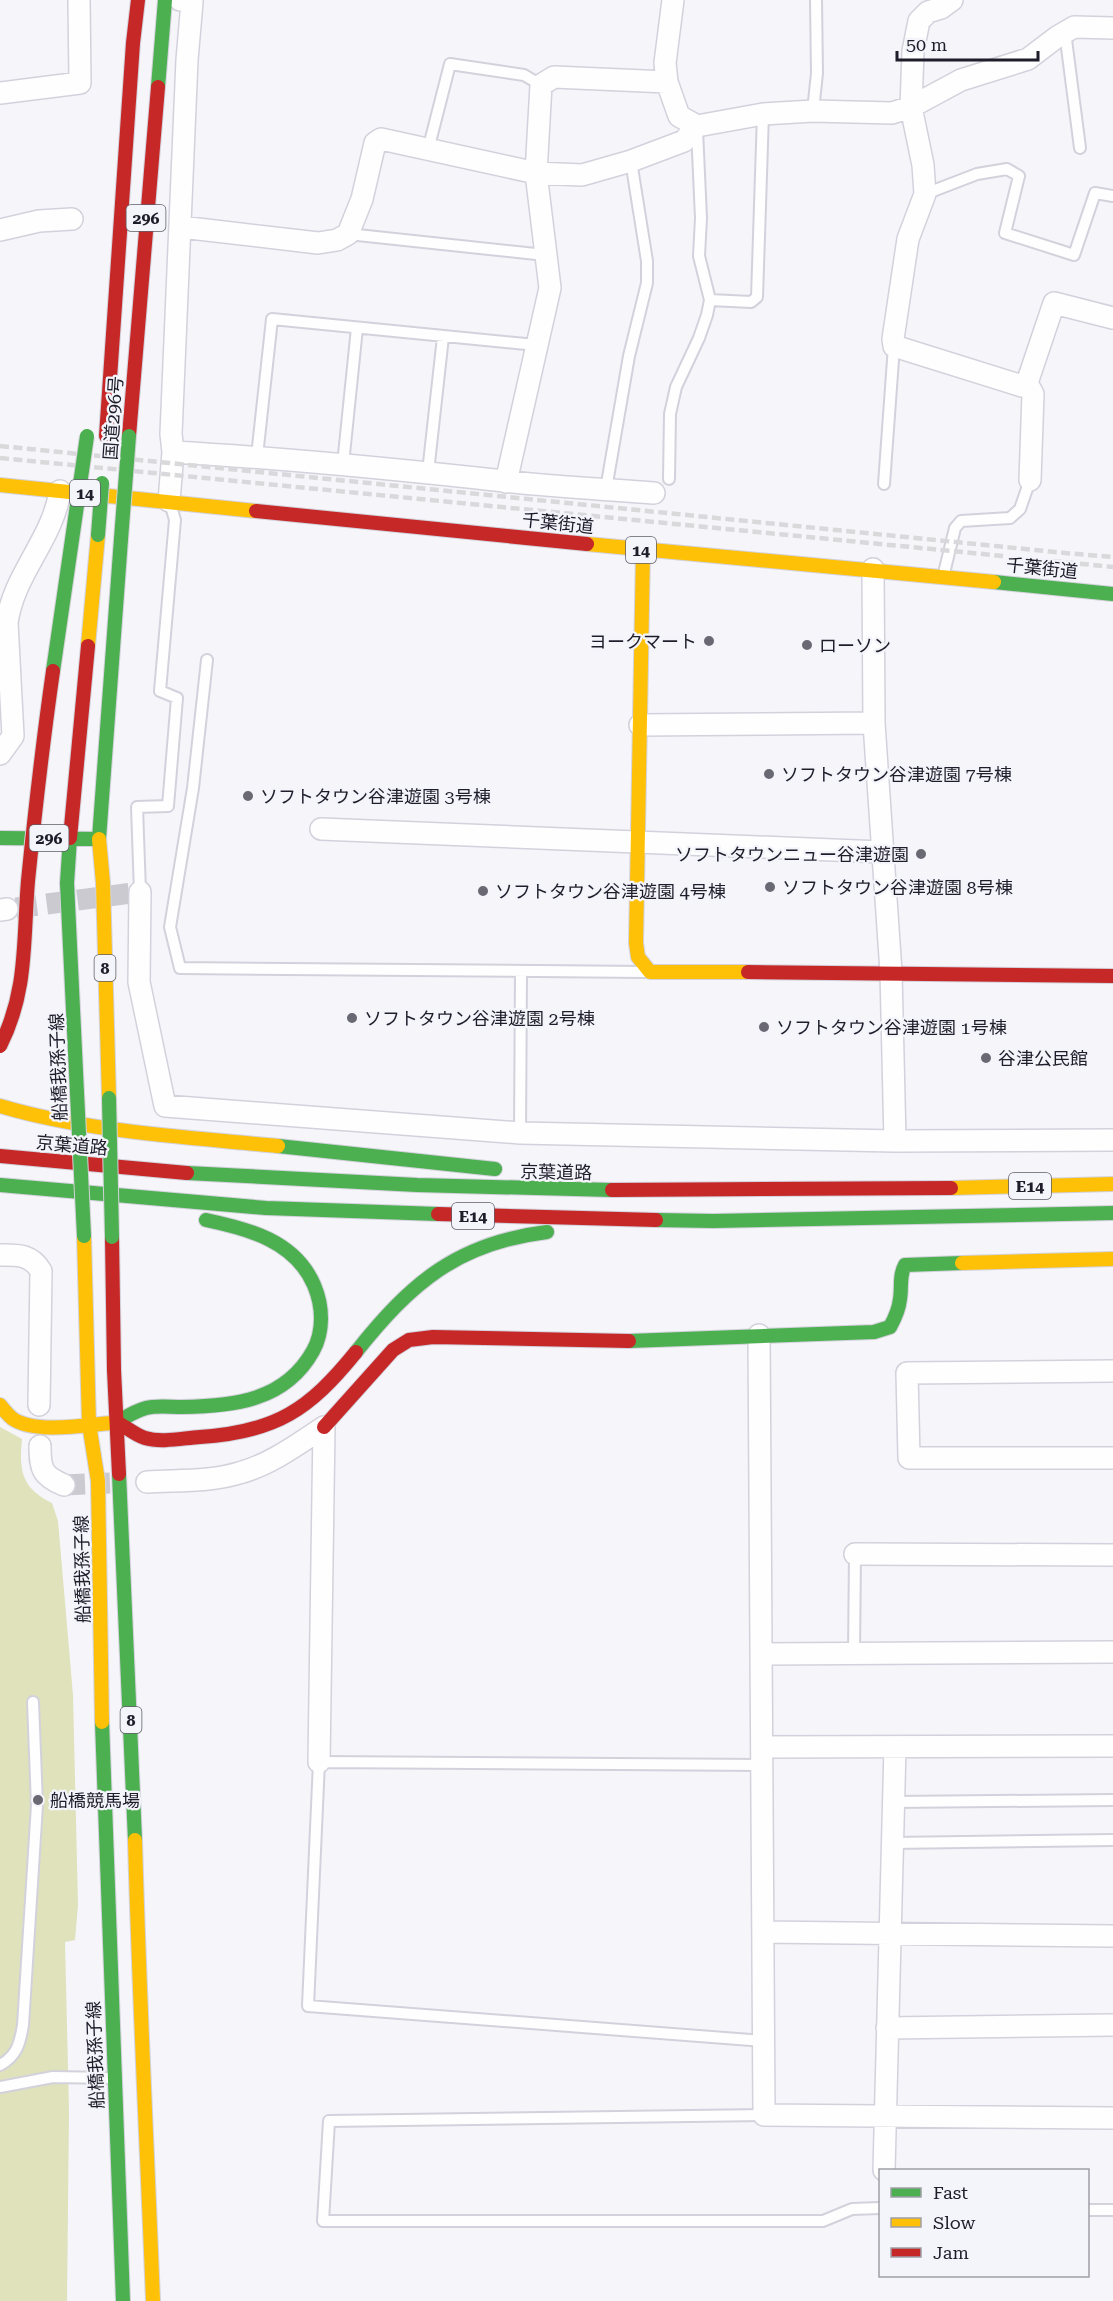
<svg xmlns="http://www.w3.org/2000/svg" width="1113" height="2301" font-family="'Roboto Serif','Noto Sans JP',serif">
	<rect width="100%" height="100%" fill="#f5f5fa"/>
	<path fill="#dfe2bb" d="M0 1427 22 1439C19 1470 21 1488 52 1503L58 1521 73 1695 78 1905 75 1940 65 1942 69 2111 67 2301H0Z"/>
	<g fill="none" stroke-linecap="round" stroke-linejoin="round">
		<path stroke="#cacad0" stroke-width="21" stroke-dasharray="21 10" stroke-linecap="butt" d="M16 908 140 892
			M64 1485 110 1483"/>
		<g stroke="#d3d2dc" stroke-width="14">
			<path id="lane" d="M1065 32 1080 148
				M813 111 817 73 816 0
				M428 150 450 64 524 75 541 85
				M925 194 977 174 1007 169 1019 176 1005 233 1074 255 1095 193 1113 196
				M348 234 545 255
				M710 300 751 302 757 297 763 114
				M257 456 272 319 536 345
				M343 464 357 328
				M428 472 443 337
				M669 479 670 414 676 387 699 338 707 315 710 300 699 256 701 218 697 130
				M884 484 894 346
				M606 489 629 356 647 283V261L631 161
				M944 573 955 528 961 521 1010 518 1020 509 1030 480
				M207 660 193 788 170 927 180 968 646 972
				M140 892 137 807 168 806 177 698 160 691 175 520 171 506
				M520 1133 521 972
				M854 1654 855 1554
				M762 1765 319 1762 308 2006 764 2041
				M893 1802 1113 1800
				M892 1843 1113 1840
				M0 2065C17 2056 20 2043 23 2025L37 1805 33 1702
				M0 2087 53 2077 111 2078
				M764 2115 329 2121 323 2221H823L852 2209 880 2208
				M1088 2210H1113"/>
		</g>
		<g stroke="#d3d2dc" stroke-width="24">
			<path id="street" d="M180 0 192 2 187 60 171 434 173 452C284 458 394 469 504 481 554 487 604 489 654 493
				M673 0 665 63 667 82 679 116 697 126
				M952 0 941 8 928 12 919 21 913 51 911 107 923 165 925 194 908 239 893 339 894 346 1022 386 1027 383
				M0 93 80 83 79 0
				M181 227 318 243 337 240 348 234 362 199 375 143 381 139 536 173 582 175 631 161 684 141 697 126 763 114 813 111 892 113 911 107 961 80 1028 59 1057 37 1074 27 1113 28
				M0 230 39 221 72 219
				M1030 480 1033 394 1027 383 1054 303 1113 318
				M506 482 550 288 536 173 541 85 554 77 667 82
				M169 501 173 452
				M873 569 874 723 891 972 895 1141
				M640 725 874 723
				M0 754 13 736 7 623C13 575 53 539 60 491
				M321 829 881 852
				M140 892 139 982 165 1106 520 1133 895 1141 1113 1140
				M0 910 7 909
				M0 1255C18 1255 31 1254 41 1271L39 1405
				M759 1335 764 2115 1113 2118
				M1113 1371 907 1373 909 1458H1113
				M40 1446C40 1469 42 1476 64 1485
				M147 1482C177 1480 210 1482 239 1473 270 1465 298 1444 324 1427
				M855 1554 1113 1555
				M761 1654 1113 1652
				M762 1747 1113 1746
				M319 1762 324 1427
				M763 1932 1113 1936
				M887 2028 1113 2025
				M884 2170 895 1747"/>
		</g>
		<g stroke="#d3d2dc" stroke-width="16">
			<path id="fast" d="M158 87 165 0
				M994 582 1113 594
				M0 838 99 839 121 539
				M70 838 67 883 77 1093
				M278 1146 495 1169
				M187 1173 417 1185 612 1190
				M0 1185 266 1208 438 1214
				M656 1220 713 1221 1113 1213
				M629 1341 874 1332 890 1327C895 1318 899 1309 900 1299 902 1287 899 1276 905 1265L962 1263
				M356 1352C411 1283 457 1243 547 1232
				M117 1422C126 1417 135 1411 146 1408 157 1405 170 1407 182 1407 234 1406 285 1401 313 1351 324 1331 323 1306 314 1285 295 1241 249 1229 206 1220
				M119 1474 135 1840
				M102 1722 123 2301"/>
		</g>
		<g stroke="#d3d2dc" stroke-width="16">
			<path id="slow" d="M0 485 256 511
				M587 544 994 582
				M643 550 636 943 638 957 650 972H748
				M88 646 98 535
				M99 839 103 883 109 1098
				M0 1106C87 1132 187 1137 278 1146
				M951 1188 1113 1184
				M84 1236 89 1424 98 1481 102 1722
				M962 1263 1113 1259
				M0 1405C4 1410 8 1415 13 1419 36 1434 85 1425 112 1423
				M135 1840C139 1993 147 2147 153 2301"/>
		</g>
		<g stroke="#d3d2dc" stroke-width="16">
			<path id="jam" d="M106 436 133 43 138 0
				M129 436 158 87
				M256 511 587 544
				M70 838 88 646
				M748 972 1113 976
				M0 1156 187 1173
				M612 1190 951 1188
				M438 1214 656 1220
				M112 1237 114 1370 119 1474
				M117 1422C126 1427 135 1435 145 1438 162 1443 183 1438 200 1437 276 1432 309 1410 356 1352
				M324 1427 393 1350 409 1340 433 1337 629 1341"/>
		</g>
		<use href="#lane" stroke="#fefefe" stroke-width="10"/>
		<use href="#street" stroke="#fefefe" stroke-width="21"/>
		<use href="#fast" stroke="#4caf50" stroke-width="14"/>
		<use href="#slow" stroke="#ffc107" stroke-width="14"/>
		<use href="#jam" stroke="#c62828" stroke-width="14"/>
		<path stroke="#d9d9db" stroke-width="4.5" stroke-dasharray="9 4.5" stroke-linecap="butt" d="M0 446 1065 553 1113 557
			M0 458 1003 556
			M1053 561 1113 567"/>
		<g stroke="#d3d2d7" stroke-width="16" stroke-linecap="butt">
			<path id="fast-bridge" d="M98 535 102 483
				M121 539 129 436
				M53 671 87 436
				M77 1093 84 1236
				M109 1098 112 1237"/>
		</g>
		<g stroke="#d3d2d7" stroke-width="16" stroke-linecap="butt">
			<path id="jam-bridge" d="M0 1046C28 991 23 940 28 881 35 811 43 741 53 671"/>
		</g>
		<use href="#fast-bridge" stroke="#4caf50" stroke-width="14"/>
		<use href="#jam-bridge" stroke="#c62828" stroke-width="14"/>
	</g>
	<g fill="#6a6973" stroke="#f4f4fb" stroke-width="2">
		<circle cx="709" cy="641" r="6"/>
		<circle cx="807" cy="645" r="6"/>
		<circle cx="769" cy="774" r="6"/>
		<circle cx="248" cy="796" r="6"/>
		<circle cx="921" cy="854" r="6"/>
		<circle cx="770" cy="887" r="6"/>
		<circle cx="483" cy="891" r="6"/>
		<circle cx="352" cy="1018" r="6"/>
		<circle cx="764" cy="1027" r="6"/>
		<circle cx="986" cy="1058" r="6"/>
		<circle cx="38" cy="1800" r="6"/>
	</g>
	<g text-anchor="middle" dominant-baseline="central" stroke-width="4.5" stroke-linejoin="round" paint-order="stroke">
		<g fill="#f4f4fb" stroke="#5f5e69" stroke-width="1.5">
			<rect x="126.5" y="205" width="39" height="26" rx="4.5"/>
			<rect x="70" y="480" width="30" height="26" rx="4.5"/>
			<rect x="626" y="537" width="30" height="26" rx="4.5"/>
			<rect x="29.5" y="825" width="39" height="26" rx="4.5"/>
			<rect x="94.5" y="955" width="21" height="26" rx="4.5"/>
			<rect x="1009" y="1173" width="42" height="26" rx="4.5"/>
			<rect x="452" y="1203" width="42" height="26" rx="4.5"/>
			<rect x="120.5" y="1707" width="21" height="26" rx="4.5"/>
		</g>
		<g font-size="16" font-weight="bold" fill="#1f1d2a">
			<text x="146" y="218">296</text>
			<text x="85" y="493">14</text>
			<text x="641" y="550">14</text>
			<text x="49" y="838">296</text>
			<text x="105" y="968">8</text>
			<text x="1030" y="1186">E14</text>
			<text x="473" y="1216">E14</text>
			<text x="131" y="1720">8</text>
		</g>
		<g font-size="18" fill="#1f1d2a" stroke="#f4f4fb">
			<text transform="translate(113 418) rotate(-86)">国道296号</text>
			<text transform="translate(558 523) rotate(6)">千葉街道</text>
			<text transform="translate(1042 568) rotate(6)">千葉街道</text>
			<text transform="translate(58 1067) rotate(-92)">船橋我孫子線</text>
			<text transform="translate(72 1145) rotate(5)">京葉道路</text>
			<text transform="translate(556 1172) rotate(1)">京葉道路</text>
			<text transform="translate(82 1569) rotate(-91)">船橋我孫子線</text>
			<text transform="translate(95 2055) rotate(-92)">船橋我孫子線</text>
		</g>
		<g font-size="18" fill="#1f1d2a" stroke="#f4f4fb" text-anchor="start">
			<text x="697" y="641" text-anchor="end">ヨークマート</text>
			<text x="819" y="645">ローソン</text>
			<text x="781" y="774">ソフトタウン谷津遊園 7号棟</text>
			<text x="260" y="796">ソフトタウン谷津遊園 3号棟</text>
			<text x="909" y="854" text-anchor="end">ソフトタウンニュー谷津遊園</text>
			<text x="782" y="887">ソフトタウン谷津遊園 8号棟</text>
			<text x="495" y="891">ソフトタウン谷津遊園 4号棟</text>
			<text x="364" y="1018">ソフトタウン谷津遊園 2号棟</text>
			<text x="776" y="1027">ソフトタウン谷津遊園 1号棟</text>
			<text x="998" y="1058">谷津公民館</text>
			<text x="50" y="1800">船橋競馬場</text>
		</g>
	</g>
	<rect x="879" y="2169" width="210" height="108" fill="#f4f4fb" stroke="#9f9ea7" stroke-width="1.5"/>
	<rect x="891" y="2188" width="30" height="9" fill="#4caf50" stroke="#9f9ea7" stroke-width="1.5"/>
	<text x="933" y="2199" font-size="18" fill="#1f1d2a">Fast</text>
	<rect x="891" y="2218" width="30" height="9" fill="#ffc107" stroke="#9f9ea7" stroke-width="1.5"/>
	<text x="933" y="2229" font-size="18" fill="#1f1d2a">Slow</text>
	<rect x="891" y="2248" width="30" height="9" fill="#c62828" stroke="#9f9ea7" stroke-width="1.5"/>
	<text x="933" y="2259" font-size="18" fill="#1f1d2a">Jam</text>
	<path d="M897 51v9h141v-9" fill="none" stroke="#1f1d2a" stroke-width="3"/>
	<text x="906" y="51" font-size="18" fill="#1f1d2a" stroke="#f4f4fb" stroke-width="4.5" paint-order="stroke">50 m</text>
</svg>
